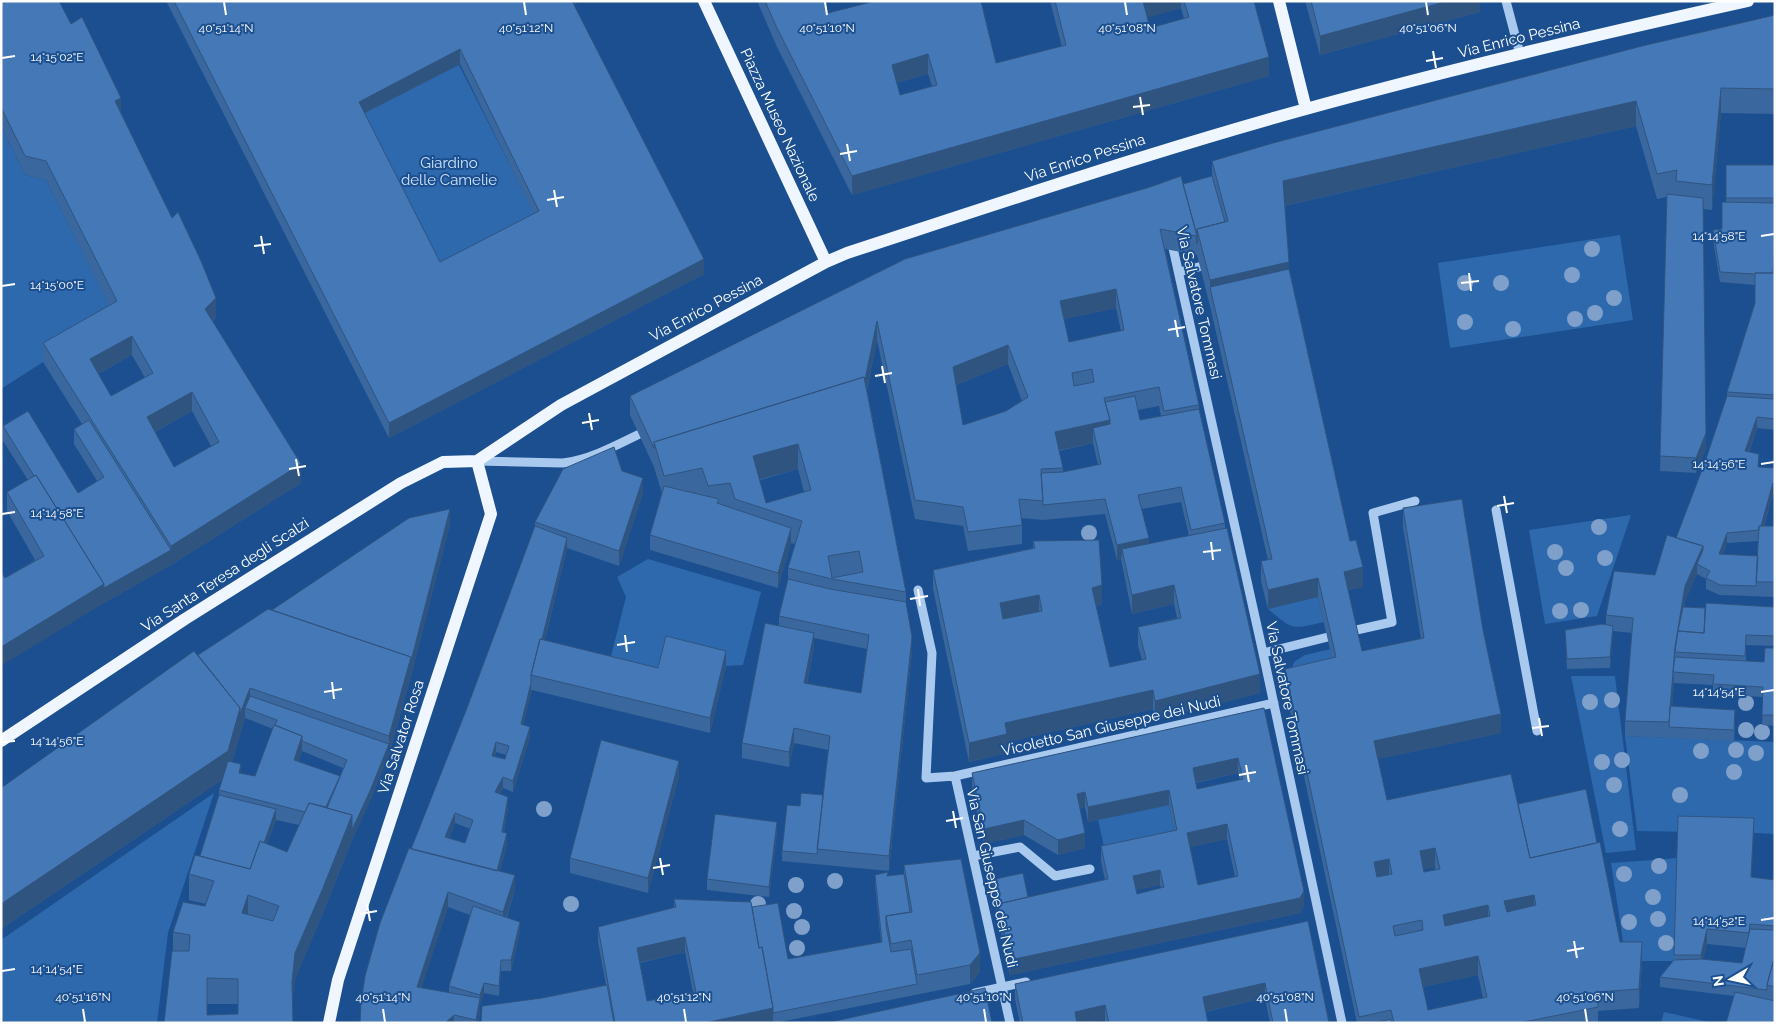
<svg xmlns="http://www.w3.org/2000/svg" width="1776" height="1024" font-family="Raleway,sans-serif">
	<rect width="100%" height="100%" fill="#1b4f8f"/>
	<path fill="#2e69ad" d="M459 65 541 226 440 277 358 116Z
		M1 126 25 175 46 180 117 320 43 362 1 389Z
		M1620 235 1633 320 1450 348 1438 263Z
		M1631 515 1597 616 1545 624 1529 530Z
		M648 559 761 592 743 665 726 666 666 651 660 673 610 660 626 597 617 577Z
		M1318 597 1324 622C1292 629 1294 631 1268 609Z
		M1331 649 1336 676 1285 688 1294 662 1305 655Z
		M1571 676H1615L1636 850 1606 853Z
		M1625 736 1775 742V834L1754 833 1637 831Z
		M214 793 168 933 157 1023H1V940Z
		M1169 805 1177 845 1107 860 1098 820Z
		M1678 858 1675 961H1626L1611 863Z
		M1664 1012 1713 1023H1661Z"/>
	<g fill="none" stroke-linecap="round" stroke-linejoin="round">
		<path stroke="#a9c9ee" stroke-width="9" d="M1506 1 1520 54
			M1171 239 1263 653 1342 1023
			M1179 272 1210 264
			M477 461 563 463C594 459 622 442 650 429
			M1496 510 1537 731
			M918 590 932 653 926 778 955 776 1274 703
			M1352 631 1392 622 1373 513 1415 501
			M1263 653 1328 637
			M955 776 1010 1023
			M973 856 1020 847 1055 876 1090 869
			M975 993 1026 982"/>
		<path stroke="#f0f6ff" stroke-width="12" d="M704 1 826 262
			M1279 1 1306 109
			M477 461 561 405 826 262 847 253C1021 196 1195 137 1373 91 1497 58 1622 29 1748 1
			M1 741 185 619 401 483 443 462 477 461
			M329 1023 338 980 491 514 477 461"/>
	</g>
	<g fill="#7ea0ca">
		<circle cx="1592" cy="249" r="8"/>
		<circle cx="1572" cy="275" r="8"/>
		<circle cx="1465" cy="283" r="8"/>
		<circle cx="1501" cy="283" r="8"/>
		<circle cx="1614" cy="298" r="8"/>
		<circle cx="1595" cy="313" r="8"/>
		<circle cx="1575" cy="319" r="8"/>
		<circle cx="1465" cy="322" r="8"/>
		<circle cx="1513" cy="329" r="8"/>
		<circle cx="1599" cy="527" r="8"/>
		<circle cx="1089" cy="533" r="8"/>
		<circle cx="1555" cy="552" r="8"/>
		<circle cx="1605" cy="558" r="8"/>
		<circle cx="1566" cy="568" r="8"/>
		<circle cx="1581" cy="610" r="8"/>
		<circle cx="1560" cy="611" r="8"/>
		<circle cx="1612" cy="700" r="8"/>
		<circle cx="1590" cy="702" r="8"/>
		<circle cx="1746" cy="703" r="8"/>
		<circle cx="1746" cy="730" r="8"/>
		<circle cx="1762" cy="732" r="8"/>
		<circle cx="1736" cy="750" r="8"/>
		<circle cx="1701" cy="751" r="8"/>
		<circle cx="1756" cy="753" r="8"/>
		<circle cx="1622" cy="760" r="8"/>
		<circle cx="1602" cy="762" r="8"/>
		<circle cx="1734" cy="772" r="8"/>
		<circle cx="1614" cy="785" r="8"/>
		<circle cx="1680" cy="795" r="8"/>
		<circle cx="544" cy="809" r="8"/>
		<circle cx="1620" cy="829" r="8"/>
		<circle cx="1659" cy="866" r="8"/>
		<circle cx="1624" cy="874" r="8"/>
		<circle cx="835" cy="881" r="8"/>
		<circle cx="796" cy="885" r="8"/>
		<circle cx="1653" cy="897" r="8"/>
		<circle cx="571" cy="904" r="8"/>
		<circle cx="758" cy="904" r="8"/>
		<circle cx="794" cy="911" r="8"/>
		<circle cx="1658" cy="919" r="8"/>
		<circle cx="1629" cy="922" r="8"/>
		<circle cx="802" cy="927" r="8"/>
		<circle cx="1666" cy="943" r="8"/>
		<circle cx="797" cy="948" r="8"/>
	</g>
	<path fill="#3a679d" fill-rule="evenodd" d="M1 1 71 24 121 114 216 317 213 321 301 483 171 565 104 603 5 578 35 560 7 511V492L28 480 3 441V426L78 493 97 481 74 444V429L82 424 43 362V343L109 305 46 180 25 175 1 126ZM132 355 145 378 111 396 98 374ZM192 411 211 446 174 467 155 432Z
		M166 1H580L574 5 704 274 389 438ZM460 64 534 214 440 262 365 113Z
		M757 1H825L828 13 996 63 1062 47 1050 1H1254L1269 76 852 195 777 47ZM1181 8 1184 19 1150 28 1147 17ZM928 74 932 86 900 95 896 83Z
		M1305 1H1480V12L1320 55Z
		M1775 15V114L1721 113 1712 210 1703 209 1706 448 1696 473 1660 471 1667 197 1657 199 1636 126 1284 206 1289 269 1350 541 1363 587 1348 590 1362 651 1421 639 1403 527V508L1483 630 1501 733 1378 759 1387 800 1518 804 1597 843 1620 942 1642 961 1639 1008 1598 1011V1023H1357L1285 688V669L1332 658 1318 597 1268 609 1261 581V561L1268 560 1210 306 1197 255 1165 249 1199 405V409L1225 523V529L1260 693 1155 720 1153 709 1007 742V753L969 762 933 589V570L1033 548V541L1102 604 1096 606 1110 667 1142 660 1138 646V627L1177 618 1174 604 1132 614 1121 559 1117 560 1105 514 1043 520 1021 518 1022 525V544L968 551 963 526 915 519 877 340 867 390 906 592V602L912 652 889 871 782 861V851L800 806 823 795 828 750 794 743 789 767 742 758V743L779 626V616L788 579V568L795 544 791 543 778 588 650 550V535L662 494 654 467 630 415V396L1183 184 1212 176V161ZM1116 308 1121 331 1069 342 1064 319ZM1008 364 1022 401 1006 411 963 425 956 385ZM1159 406 1161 416 1140 420 1138 410ZM1093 443 1098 465 1063 472V468L1059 451ZM798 469 804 492 766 503 760 480ZM1181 502 1189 536 1149 544 1142 509ZM814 638 867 649 861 693 807 684 814 648ZM1435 867V870L1424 872V869ZM1478 975 1483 998 1428 1010 1423 987Z
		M1726 165H1775V253L1774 273H1775V430L1757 428 1749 452 1759 467 1775 468V494H1773L1764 526H1775V597L1720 595 1706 589V579L1697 574 1685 601 1684 607 1705 608 1775 607V646L1746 645V661L1764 662 1775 648V726L1762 725 1763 697 1713 694V685L1674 683 1672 706 1735 720 1734 741 1625 736V721L1632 633 1613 631 1610 668 1567 669 1565 630 1606 625V615L1655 575 1676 538 1705 462 1727 396V392L1755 303V285L1720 282 1713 240V230L1722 229 1726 202ZM1759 541 1758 556 1723 554 1727 543Z
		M622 471 643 493 619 566 567 548 545 640 658 668 726 666 710 733 532 690 523 725 530 737 513 792 503 788 500 794 508 807 504 832 507 844 500 871 515 890 507 917 520 932 511 971H501L499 996 484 993 480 1005V1013L478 1023H360L411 849 467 708 535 526V522ZM496 752 506 755 505 759 495 756ZM455 823 470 829 465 843 449 838ZM448 907 470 915 449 986V993L421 988Z
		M450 524 411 676 389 755 370 801 352 840 323 913 295 979 292 1001 293 1023H164L173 951V932L205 906 206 904 189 900V874L200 856 219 795V790L222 780 1 929 198 655 272 610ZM245 718 273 729 255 776 241 773 232 762ZM302 751 343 768 340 778 298 762ZM276 820 299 825 287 852 267 844ZM207 1004H238V1014L207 1015Z
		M1264 708 1304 906 1300 913 1010 975 998 918 991 886V880L1028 897 1105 880 1101 861V846L1174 831 1169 805 1088 822 1085 807 1080 808 1085 848 1058 855 1024 835 984 844 972 788V773ZM1238 773 1240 780 1197 789 1196 783ZM1227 839 1235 877 1198 885 1190 847ZM1160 885 1161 888 1137 894 1136 890Z
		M679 776 648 893 570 873V858Z
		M1678 816 1754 833 1751 877 1775 880V1023L1734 996 1660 987V977L1674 960ZM1707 944 1746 948 1742 963 1703 960Z
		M777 832 769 897 707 890V879Z
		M904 865 980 972 970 984 775 1023H481L542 998 606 985 598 942V927L674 908V899L752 907 788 959 881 942 875 885V875L888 876 904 874ZM685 952 693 992 647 1001 640 963Z
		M1308 921 1329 1023H1270L1265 998 1205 1012 1208 1023H1105V1020L1092 1023H1020L1015 999V984Z"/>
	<path fill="#305480" d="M568 1H580L568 8Z
		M1143 1H1181V8L1143 19Z
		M1448 1H1480V12L1320 55V36Z
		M460 49V64L359 116V102Z
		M928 54V74L892 84V65Z
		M1269 57V76L852 195V176Z
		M1721 88V113L1712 210V185Z
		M121 98V117L115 101Z
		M1636 101V126L1283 206V181Z
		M704 259V274L389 438V423Z
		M1289 262V288L1210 287V306V280Z
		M1116 289V308L1060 320V301Z
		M216 298V317L205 328V309Z
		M877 321V340L864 402 661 465Z
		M132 336V355L90 378V359Z
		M1008 345V364L953 386V367Z
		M192 392V411L147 436V417Z
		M1757 417V428L1745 461V451Z
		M1110 420V439L1093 428V443L1055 451V432Z
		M1706 433V448L1696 473V458Z
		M798 444V469L753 481V456Z
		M301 464V483L171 565 104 603 1 666V647L104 584 171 550V546Z
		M643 478V493L619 566V551Z
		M1773 483V494L1759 541V530Z
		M450 509V524L411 676V661Z
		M791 528V543L778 588V573Z
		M1727 533V543L1719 565V554Z
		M567 538V548L536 676 533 675Z
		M1149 538V553L1122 549V559L1121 554V559L1117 560V545Z
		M1703 546V561L1700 566 1697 564V574L1685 601 1677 652H1675V662L1674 672H1673L1674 683 1670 727H1669V722L1675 647 1683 598 1685 586Z
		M1363 567V587L1344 591V572Z
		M1318 578V597L1268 609V590Z
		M1102 585V604L1092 607V588Z
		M1174 585V604L1132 614V595Z
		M1039 595V614L1000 622V603Z
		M1613 626V636L1610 668V657Z
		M814 633V648L804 698V683Z
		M912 637V652L889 871V856Z
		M726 651V666L710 733V718Z
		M411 657V676L389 755 370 801 352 840 323 913 295 979 292 1007V982L295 953 352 815 389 744V736Z
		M1260 674V693L1155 720V701Z
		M531 683V690H532L521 735V724Z
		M250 688V707L245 708V718L228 776 1 929V904L240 708Z
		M1153 690V709L1007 742V753L969 762V743L1005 723Z
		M1501 714V733L1374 760V741Z
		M530 727V737L513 792V781Z
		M794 728V743L789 767V752Z
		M302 736V750L294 775V760Z
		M496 742V752L492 766V756Z
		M1238 758V773L1193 783V768Z
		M679 761V776L648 893V878Z
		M241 764V779L239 773Z
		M340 776V790L322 816Z
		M503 777V788L495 803V792Z
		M1169 790V805L1088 822V807Z
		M1085 792V807L1077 809V794Z
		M508 797V807L502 842V832Z
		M276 809V819L250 894V884Z
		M455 813V823L445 847V837Z
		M1754 818V833L1751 892V877Z
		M1024 820V835L984 844V829Z
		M777 822V832L769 897V887Z
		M1227 824V839L1187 848V833Z
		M507 833V844L496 885V875Z
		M1085 833V848L1058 855V840Z
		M1435 848V867L1420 870V851Z
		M1389 859V878L1374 881V862Z
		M1160 870V885L1133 891V876Z
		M515 875V890L503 927V912Z
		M1304 891V906L1300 913 1010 975V960Z
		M448 892V907L417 1002V987Z
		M248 895V921L242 913Z
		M1534 895V914L1504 920V901Z
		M1488 905V924L1443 934V915Z
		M520 922V932L511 971V960Z
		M1707 929V944L1701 970V955Z
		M685 937V952L637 963V948Z
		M1642 942V961L1639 1008V989Z
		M980 953V972L970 984V965Z
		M1478 956V975L1419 988V969Z
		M501 960V971L499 996V986Z
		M484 983V993L480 1006V995Z
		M1265 983V998L1203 1012V997Z
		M480 998V1013L478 1023H476Z
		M1105 1005V1020L1092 1023H1075V1012Z
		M773 1008V1023H705Z
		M454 1015V1023H445Z"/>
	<path fill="#4478b7" stroke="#305480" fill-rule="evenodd" d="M1 1H59L71 24 82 17 121 98 115 101 172 218 178 212 201 261 216 298 205 309 301 464 171 546 43 343 117 301 46 161 25 156 1 107ZM132 336 153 373 111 396 90 359ZM192 392 219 442 174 467 147 417Z
		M174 1H572L704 259 389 423ZM460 49 539 211 440 262 359 102Z
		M765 1H825L828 13 875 1H981L996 63 1066 45 1055 1H1143L1150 28 1189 17 1184 1H1254L1269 57 852 176 777 28ZM928 54 937 85 900 95 892 65Z
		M1311 1H1448L1320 36Z
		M1775 15V89L1721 88 1712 185 1676 181 1677 170 1657 174 1636 101 1283 181 1289 262 1210 280 1197 229 1228 221 1212 161 1273 143 1642 46Z
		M1726 165H1775V198H1726Z
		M1181 176 1197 236 1160 229 1199 405 1164 411 1159 387 1104 398 1110 420 1055 432 1063 468 1041 469 1043 501 1019 499 1022 525 968 532 963 507 915 500 877 321 865 380 864 377 654 442V448L630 396 905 259 1150 187ZM1116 289 1124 330 1069 342 1060 301ZM1008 345 1028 397 1006 411 963 425 953 367ZM1092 369 1094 382 1074 386 1072 373Z
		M1212 176 1225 222 1197 229V244V236L1183 184Z
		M1667 194 1703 198 1706 433 1696 458 1660 456Z
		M1722 202 1775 203V243L1773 273H1755V274L1720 272 1713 230 1722 229Z
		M1289 269 1350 541 1356 540 1363 567 1344 572 1362 651 1424 638 1403 508 1462 499 1483 630 1501 714 1374 741 1387 800 1511 774 1530 858 1600 842 1620 942H1642L1639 989 1598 992V1007L1519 1023H1394L1391 1010 1359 1017 1285 669 1336 657 1318 578 1268 590 1261 561 1272 559 1210 287ZM1435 848 1440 869 1424 872 1420 851ZM1389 859 1392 874 1377 877 1374 862ZM1534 895 1536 905 1507 912 1504 901ZM1488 905 1490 916 1445 926 1443 915ZM1422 920 1423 930 1395 936 1393 926ZM1478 956 1487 997 1428 1010 1419 969Z
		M1755 273H1775V395L1727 392 1755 303Z
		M864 377 906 592 832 579 788 568 802 521 735 499 730 483 708 486 702 468 664 476 654 442ZM798 444 811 490 766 503 753 456ZM859 551 863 572 832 578 828 556Z
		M1135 396 1140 420 1199 409 1225 523 1191 530 1181 487 1138 495 1149 538 1117 545 1105 499 1043 505 1041 473 1063 472 1101 464 1093 428 1110 424V420L1105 402Z
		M1727 396 1775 399V419L1757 417 1745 451 1759 454 1758 467 1775 468V483H1773L1761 526H1759V530L1727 533 1719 554 1758 556 1756 586 1720 585 1706 578 1710 571 1697 564 1703 550V546L1676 538 1705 462Z
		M28 411 78 493 104 477 74 429 89 420 171 550 104 588V584L36 475 34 476 3 426Z
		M614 447 622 471 643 478 619 551 535 522 563 469Z
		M36 475 104 584 1 647V572L5 578 44 556 7 492Z
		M664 486 719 499 717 503 791 528 778 573 650 535Z
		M450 509 411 661V657L272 610 409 518Z
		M535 526 567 538 542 639H540L531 675V683L521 724 530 727 513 781 503 777 495 792 508 797 502 832 507 833 497 871 411 849 467 708ZM496 742 509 746 505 759 492 756ZM455 813 473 820 465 843 445 837Z
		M1759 526H1775V582H1756Z
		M1227 528 1260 674 1155 701 1153 690 1005 723 1007 734 969 743 933 570 1035 548 1033 541 1099 540 1102 585 1092 588 1110 667 1146 659 1138 627 1181 618 1174 585 1132 595 1122 549ZM1039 595 1042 611 1003 619 1000 603Z
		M1667 535 1703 546 1685 586 1683 598 1675 647 1669 722 1625 721 1633 618 1606 615 1614 571 1655 575Z
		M788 579 830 589 906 602 912 637 889 856 817 849 830 736 794 728 789 752 742 743 765 623 814 633 804 683 861 693 869 635 779 616Z
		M1706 603 1775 607V636L1746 635 1745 656 1675 652 1678 631 1704 633Z
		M1683 607 1705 608 1704 633 1678 631Z
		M268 609 411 657 389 736 250 688 240 714V708L198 655Z
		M1602 624 1613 626 1610 657 1567 659 1565 630Z
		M666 636 726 651 710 718 531 675 540 639 658 668Z
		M1765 648H1775V715H1762L1763 687 1713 684 1714 675 1673 672 1675 657 1764 662Z
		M194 651 240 708 228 751 1 904V788Z
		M250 696 389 744 370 791 352 830V815L327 808 347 760 302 741V736L275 725 277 720 245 708Z
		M1670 706 1735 710 1734 730 1669 727Z
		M1264 708 1304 891 1300 898 1010 960 998 904 1108 879 1101 846 1177 830 1169 790 1088 807 1085 792 1077 794 1085 833 1058 840 1024 820 984 829 972 773ZM1238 758 1243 779 1197 789 1193 768ZM1227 824 1238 876 1198 885 1187 833ZM1160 870 1164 887 1137 894 1133 876Z
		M274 725 302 736 294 760 340 776 326 807 309 803 305 812 219 790 228 761 241 764 239 773 255 776Z
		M601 740 679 761 648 878 570 858Z
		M1586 789 1597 843 1530 858 1518 804Z
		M801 793 823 795 817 854 782 851 787 805 800 806Z
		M219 795 276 809 264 843 260 841 250 869 200 856Z
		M309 803 352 815 323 888 295 953 292 982 293 1023H164L172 951H189L190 935 173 932 183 902 205 906 214 881 189 874 195 855 250 869 260 841 287 852ZM248 895 279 906 273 921 242 913ZM207 978 238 979V1014L207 1015Z
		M715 814 777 822 769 887 707 879Z
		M1678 816 1754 818 1751 877 1775 880V926L1750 924 1749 933 1707 929 1701 955H1674Z
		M409 848 515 875 503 912 448 892 417 987 480 998 476 1020 454 1015 445 1023H360L361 1003 365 976 380 923Z
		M961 859 980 953 970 965 917 975 911 940 891 944 886 916 912 912 904 865Z
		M888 872 887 876 904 874 910 912 886 916V925L891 952 911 949 917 984 773 1013V1008L762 947 759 948 752 907 778 903 788 959 882 942 875 875Z
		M1023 873 1028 897 998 904V913L991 880Z
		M674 899 751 902 759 948 762 947 773 1008 705 1023H615L598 927 676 907ZM685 937 696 992 647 1001 637 948Z
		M473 906 520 922 511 960H501L499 986 484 983 480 995 449 986Z
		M1308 921 1329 1023H1273L1265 983 1203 997 1208 1023H1109L1105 1005 1075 1012 1077 1023H1023L1015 984Z
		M1750 929 1775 930V962H1773L1767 985V990L1660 977 1674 960 1701 959 1742 963Z
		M1773 962H1775V987L1767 985Z
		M607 985 614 1023H481L482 1006 542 998Z
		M985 988 992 1023H826Z
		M1735 992 1775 1001V1023H1726Z
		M1391 1019 1392 1023H1373Z"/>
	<path fill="none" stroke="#fff" stroke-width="2" d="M224 2 226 15M524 2 526 15M825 2 827 15M1125 2 1127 15M1426 2 1428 15M1433 51 1436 68M2 58 15 56M1426 61 1443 58M1140 97 1143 115M1133 107 1150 105M847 144 850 161M840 154 857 151M554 190 557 207M547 200 564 197M261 236 264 254M1761 236 1774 234M254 246 271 244M1469 273 1471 291M1461 283 1479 281M2 286 15 284M1175 320 1178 337M1168 330 1185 327M882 366 885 383M875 376 892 373M589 413 592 430M582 423 599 420M296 459 299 476M1761 464 1774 462M289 469 306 466M1504 496 1507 513M1497 506 1514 503M2 514 15 512M1211 542 1213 560M1203 552 1221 550M918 589 920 606M910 599 928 596M625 635 627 652M617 645 635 642M332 682 334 699M324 692 342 689M1761 692 1774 690M1539 718 1542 736M1532 728 1549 726M2 742 15 741M1246 765 1249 782M1239 775 1256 772M953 811 956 828M946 821 963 818M660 858 663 875M653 868 670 865M367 904 370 921M360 914 377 911M1761 920 1774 918M1574 941 1577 958M1567 951 1584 948M2 971 15 969M83 1009 85 1022M383 1009 385 1022M684 1009 686 1022M984 1009 986 1022M1285 1009 1287 1022M1585 1009 1587 1022"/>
	<g text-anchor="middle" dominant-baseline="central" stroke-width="4" stroke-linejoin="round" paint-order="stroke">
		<g font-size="15" fill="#fff" stroke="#1b4f8f">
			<text transform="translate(1519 38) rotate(-14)">Via Enrico Pessina</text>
			<text transform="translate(780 125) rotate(65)">Piazza Museo Nazionale</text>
			<text transform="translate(1085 158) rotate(-18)">Via Enrico Pessina</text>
			<text transform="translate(1199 303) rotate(77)">Via Salvatore Tommasi</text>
			<text transform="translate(706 308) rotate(-28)">Via Enrico Pessina</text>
			<text transform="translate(225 575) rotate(-33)">Via Santa Teresa degli Scalzi</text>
			<text transform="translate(1287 698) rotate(78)">Via Salvatore Tommasi</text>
			<text transform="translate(1111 726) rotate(-13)">Vicoletto San Giuseppe dei Nudi</text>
			<text transform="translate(401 737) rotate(-72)">Via Salvator Rosa</text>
			<text transform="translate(992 878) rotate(77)">Via San Giuseppe dei Nudi</text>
		</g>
		<g font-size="15" fill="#cfe3fa" stroke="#1b4f8f">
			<text x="449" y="163">Giardino<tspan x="449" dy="17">delle Camelie</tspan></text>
		</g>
	</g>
	<g font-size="12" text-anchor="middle" fill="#fff" stroke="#1b4f8f" stroke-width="4" stroke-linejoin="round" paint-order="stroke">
		<text x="226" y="32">40°51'14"N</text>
		<text x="526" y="32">40°51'12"N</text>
		<text x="827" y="32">40°51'10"N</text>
		<text x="1127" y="32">40°51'08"N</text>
		<text x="1428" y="32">40°51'06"N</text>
		<text x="57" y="61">14°15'02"E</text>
		<text x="1719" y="240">14°14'58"E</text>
		<text x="57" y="289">14°15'00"E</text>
		<text x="1719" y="468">14°14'56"E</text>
		<text x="57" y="517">14°14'58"E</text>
		<text x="1719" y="696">14°14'54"E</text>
		<text x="57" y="745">14°14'56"E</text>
		<text x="1719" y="925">14°14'52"E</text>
		<text x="57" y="973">14°14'54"E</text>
		<text x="83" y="1001">40°51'16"N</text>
		<text x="383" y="1001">40°51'14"N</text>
		<text x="684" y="1001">40°51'12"N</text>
		<text x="984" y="1001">40°51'10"N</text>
		<text x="1285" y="1001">40°51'08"N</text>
		<text x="1585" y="1001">40°51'06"N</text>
	</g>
	<rect width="1776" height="1024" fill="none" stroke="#ffffff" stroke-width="5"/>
	<g transform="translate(1731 979) rotate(261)" stroke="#1b4f8f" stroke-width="4" paint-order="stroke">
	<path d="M0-4L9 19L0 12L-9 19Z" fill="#ffffff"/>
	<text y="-8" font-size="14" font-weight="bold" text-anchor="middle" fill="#ffffff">N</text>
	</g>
</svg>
